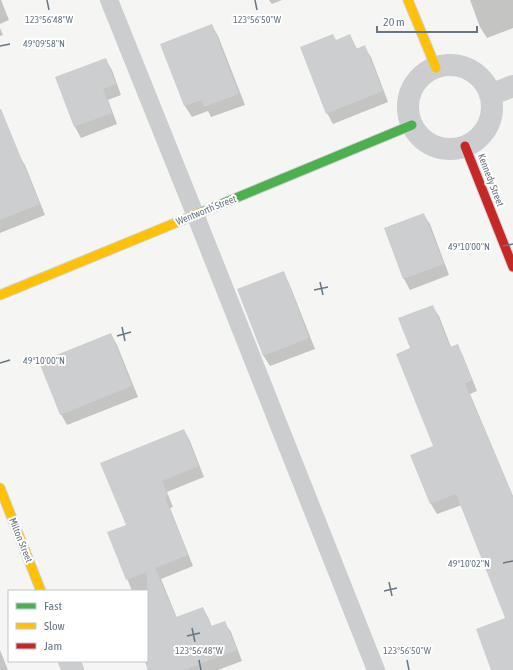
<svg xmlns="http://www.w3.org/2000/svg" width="513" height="670" font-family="'Asap Condensed',sans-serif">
	<rect width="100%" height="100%" fill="#f5f5f4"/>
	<path fill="#0003" d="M0 0H1L9 20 0 24Z
		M269 0H282L272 4Z
		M470 0H513V28L487 38 480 27Z
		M212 25 218 36 245 105 211 117 208 111 192 117 185 106 162 45Z
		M0 28 3 35 0 36Z
		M350 35 357 49 364 47 371 57 388 102 333 124 327 113 336 41Z
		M106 60 112 70 121 95 108 100 117 124 81 138 75 127 57 78Z
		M18 154 25 165 45 215 0 233V161Z
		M423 214 430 224 449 275 410 290 404 279 385 228Z
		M283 272 289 283 315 349 270 366 263 355Z
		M432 306 439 316 451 347 457 345 463 356 477 391 470 394 513 496V670H492L506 618 462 505 437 514 431 504 412 456 434 447 411 349Z
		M111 334 117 345 138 397 67 425 61 414Z
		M184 430 190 441 204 477 167 492 173 507 170 508 193 566 161 579 177 618 203 608 209 619 212 627 224 622 231 632 242 661 218 670H148L145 661H147V591H132L109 533 127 526Z
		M0 650 8 670H0Z"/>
	<path fill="#cccecf" d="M212 24 239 94 204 107 202 100 184 106 160 44Z
		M333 34 336 40 350 34 356 49 365 45 383 91 326 114 300 47Z
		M106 58 116 84 103 89 112 113 74 127 55 77Z
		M0 109H1L40 204 0 220Z
		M424 213 444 264 403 279 384 228Z
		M284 271 309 338 263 356 237 289Z
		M433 305 450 347 458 344 472 380 465 383 513 497V670H491L476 629 505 618 456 494 430 504 410 455 433 446 396 354 410 348 398 318Z
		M111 333 132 386 60 415 39 362Z
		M184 429 199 466 162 481 168 496 165 497 188 555 155 568 176 617 203 607 211 626 225 621 237 650 184 670H147V572L126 580 107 532 126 525 100 463Z"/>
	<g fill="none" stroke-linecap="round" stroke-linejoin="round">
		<g stroke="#d1d2d2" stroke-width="11">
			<path id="fast" d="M202 212 412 125"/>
		</g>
		<g stroke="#d1d2d2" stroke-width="11">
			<path id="slow" d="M408 0 436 68
				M0 295 202 212
				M0 488 41 591"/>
		</g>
		<g stroke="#d1d2d2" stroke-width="11">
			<path id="jam" d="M465 146 513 267"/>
		</g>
		<path stroke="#cbcdce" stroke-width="18" d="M109 0 195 214 376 670"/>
		<path stroke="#cbcdce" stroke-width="22" d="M408 107a42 42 0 1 1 84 0a42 42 0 1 1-84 0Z
			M490 95 513 86
			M69 661 73 670"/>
		<use href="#fast" stroke="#4caf50" stroke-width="9"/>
		<use href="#slow" stroke="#ffc107" stroke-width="9"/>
		<use href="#jam" stroke="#c62828" stroke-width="9"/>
	</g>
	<path fill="none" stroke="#677683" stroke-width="1.5" d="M47 0 49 10M255 0 257 10M0 46 10 44M503 246 513 244M320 282 323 295M314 290 328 287M122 327 125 341M117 336 131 332M0 363 10 360M503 563 513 561M389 582 392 596M384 591 397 588M192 628 195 642M187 636 200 633M199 660 201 670M407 660 409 670"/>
	<g text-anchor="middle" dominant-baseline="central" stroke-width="4" stroke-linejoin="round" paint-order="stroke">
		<g font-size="10" fill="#677683" stroke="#fff">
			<text transform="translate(491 180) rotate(69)">Kennedy Street</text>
			<text transform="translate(206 210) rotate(-22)">Wentworth Street</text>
			<text transform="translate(21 540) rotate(68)">Milton Street</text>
		</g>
	</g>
	<g font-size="10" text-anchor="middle" fill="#677683" stroke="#fff" stroke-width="4" stroke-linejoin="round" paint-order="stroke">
		<text x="49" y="23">123°56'48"W</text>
		<text x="257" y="23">123°56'50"W</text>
		<text x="44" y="47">49°09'58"N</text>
		<text x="469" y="250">49°10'00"N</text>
		<text x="44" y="364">49°10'00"N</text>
		<text x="469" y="567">49°10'02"N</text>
		<text x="199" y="654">123°56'48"W</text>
		<text x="407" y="654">123°56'50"W</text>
	</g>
	<rect x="8" y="590" width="140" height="72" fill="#ffffff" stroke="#c2c8cd"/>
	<rect x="16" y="603" width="20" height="6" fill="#4caf50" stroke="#c2c8cd"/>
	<text x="44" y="610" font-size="12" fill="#677683">Fast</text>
	<rect x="16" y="623" width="20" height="6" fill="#ffc107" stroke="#c2c8cd"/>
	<text x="44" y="630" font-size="12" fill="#677683">Slow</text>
	<rect x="16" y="643" width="20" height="6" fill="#c62828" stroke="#c2c8cd"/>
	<text x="44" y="650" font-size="12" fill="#677683">Jam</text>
	<path d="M377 26v6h100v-6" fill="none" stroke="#677683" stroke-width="2"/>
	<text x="383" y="26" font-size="12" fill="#677683" stroke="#ffffff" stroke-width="3" paint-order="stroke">20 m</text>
</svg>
